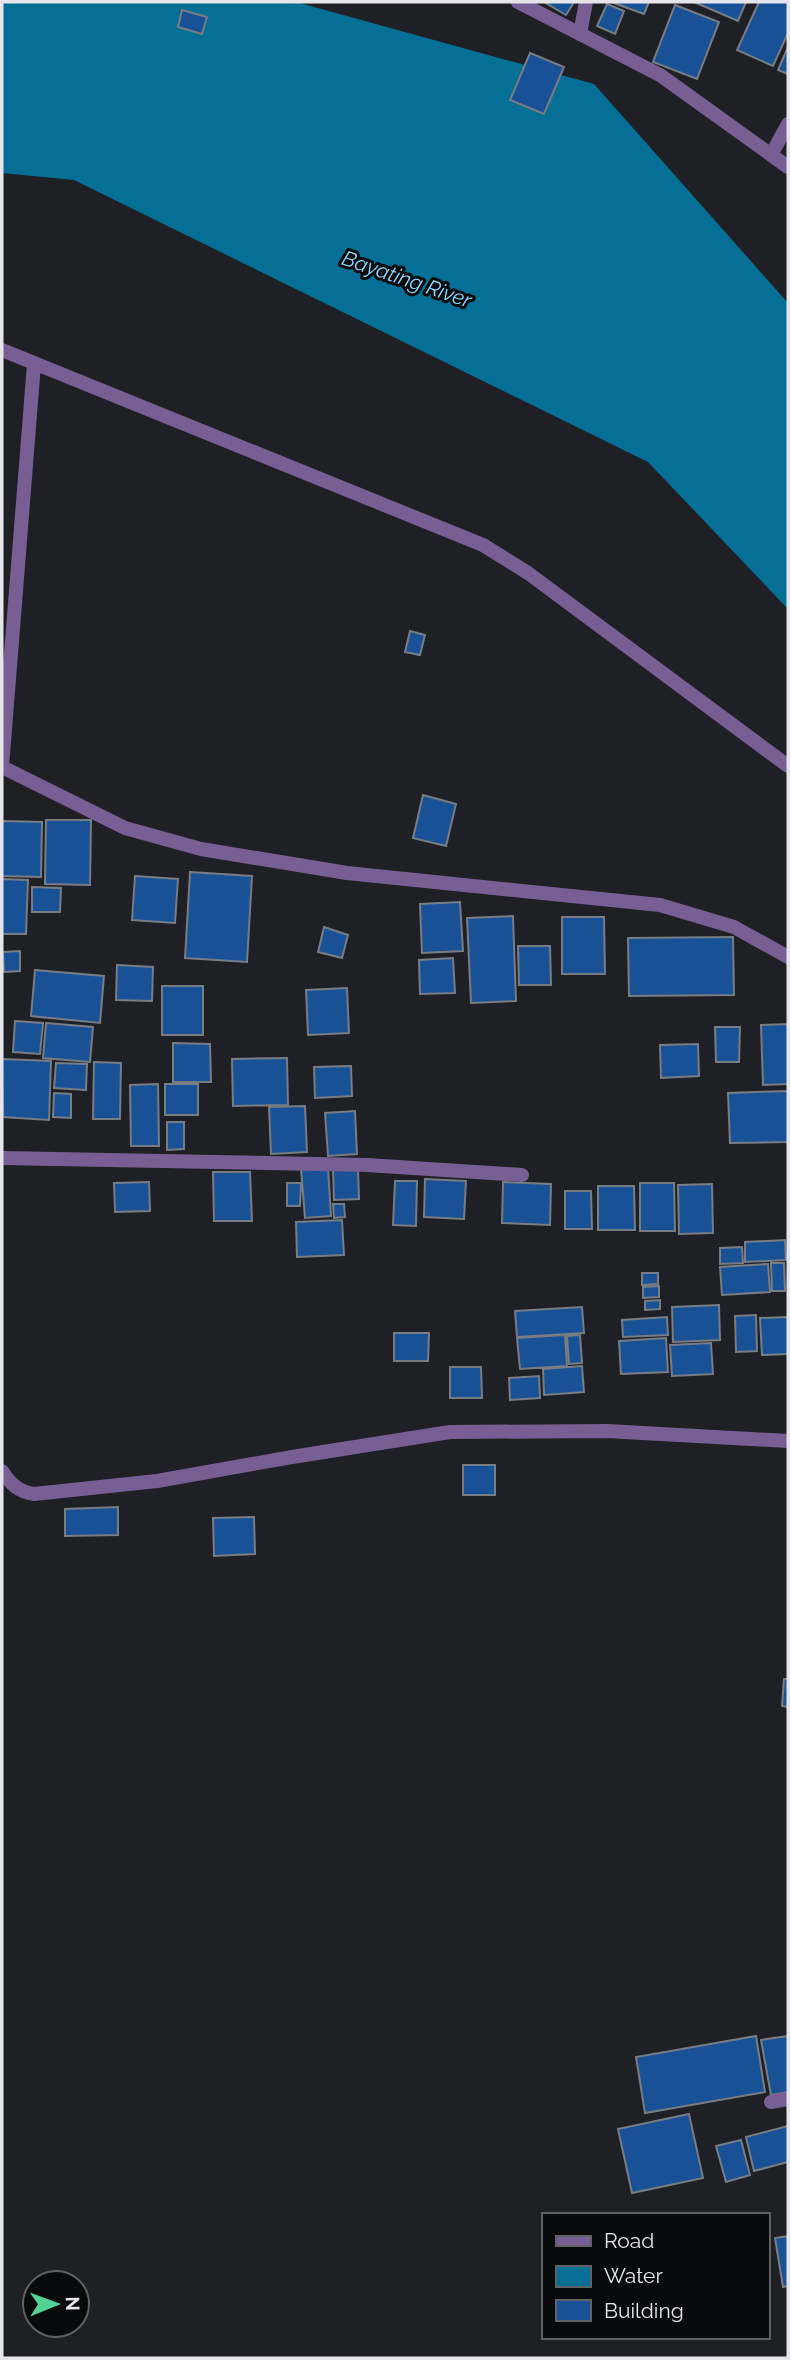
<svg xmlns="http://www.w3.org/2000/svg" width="790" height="2360" font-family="Raleway,sans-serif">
	<rect width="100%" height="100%" fill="#1f2026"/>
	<path fill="#066f95" d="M2 2H296L594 84 788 303V609L648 462 74 180 2 173Z"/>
	<path fill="#185196" stroke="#787c83" stroke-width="2" d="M544 2H574L566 15Z
		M611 2H649L644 14Z
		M694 2H746L738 21Z
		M759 2H788V33L773 66 737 50Z
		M607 4 624 11 615 34 597 26Z
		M675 5 719 22 697 79 653 62Z
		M182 10 207 17 202 34 178 27Z
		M788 47V74L778 70Z
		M530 53 564 67 544 114 510 100Z
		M410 631 425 635 420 655 405 652Z
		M423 795 456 804 446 846 413 838Z
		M46 820H91L90 885 45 884Z
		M2 821 42 822 41 877 2 876Z
		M190 872 252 876 247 962 185 958Z
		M135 876 178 879 175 923 132 920Z
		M2 879 28 880 26 934H2Z
		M32 887 61 888 60 912H32Z
		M460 902 463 951 422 953 420 904Z
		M513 916 516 1001 471 1003 467 918Z
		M562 917H604L605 974H562Z
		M324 927 348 935 342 958 318 952Z
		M733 937 734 995 629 996 628 938Z
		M518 946H550L551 985H519Z
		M20 951V971L4 972 3 952Z
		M453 958 455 993 420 994 419 960Z
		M117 965 153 967 152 1001 116 1000Z
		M35 970 104 976 100 1023 31 1016Z
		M162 986H203V1035H162Z
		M347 988 349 1033 308 1035 306 990Z
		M15 1021 43 1023 40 1054 13 1052Z
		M46 1023 93 1027 90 1062 43 1058Z
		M788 1024V1084L763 1085 761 1025Z
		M715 1027H740L739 1062H716Z
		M173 1043 210 1044 211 1082H173Z
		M698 1044 699 1076 661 1078 660 1045Z
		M287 1058 288 1105 233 1106 232 1059Z
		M2 1059 51 1061 49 1120 3 1117Z
		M94 1062 121 1063 120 1119H93Z
		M56 1063 87 1064 86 1090 54 1088Z
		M351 1066 352 1096 315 1098 314 1067Z
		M158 1084 159 1146H131L130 1085Z
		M165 1084H198V1115H165Z
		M788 1091V1142L730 1143 728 1093Z
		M54 1093 71 1094V1118L53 1117Z
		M305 1106 307 1152 271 1154 269 1107Z
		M355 1111 357 1154 328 1156 325 1113Z
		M167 1122H184V1149L167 1150Z
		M328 1167 331 1216 305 1218 301 1169Z
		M358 1169 359 1199 334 1200 333 1170Z
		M213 1172H250L252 1221H214Z
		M425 1179 466 1181 464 1219 424 1217Z
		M395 1181H417L416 1226 393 1225Z
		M149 1182 150 1211 115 1212 114 1183Z
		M503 1182 551 1184 550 1225 502 1223Z
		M287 1183H301L300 1206H287Z
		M640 1183H674L675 1231H640Z
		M712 1184 713 1233 679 1234 678 1185Z
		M598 1186H634L635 1230H598Z
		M565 1191H591L592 1229H565Z
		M333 1204H344L345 1217 334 1218Z
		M342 1220 344 1255 297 1257 296 1222Z
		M785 1240 786 1260 745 1262V1242Z
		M742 1247 743 1263 720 1264V1248Z
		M771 1263H784L785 1291H772Z
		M768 1264 770 1292 722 1295 720 1267Z
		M642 1273H658V1284L642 1285Z
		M659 1286V1297L643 1298V1287Z
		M660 1300V1309L645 1310V1301Z
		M719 1305 720 1340 673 1342 672 1307Z
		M582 1307 584 1333 517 1337 515 1311Z
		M756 1315 757 1351 736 1352 735 1316Z
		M667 1317 668 1335 623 1337 622 1320Z
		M788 1317V1354L762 1355 760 1318Z
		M394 1333H429L428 1361H394Z
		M565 1335 567 1366 520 1369 517 1338Z
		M580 1335 582 1363 569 1364 567 1336Z
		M666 1338 668 1372 621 1374 619 1341Z
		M711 1343 713 1374 672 1376 670 1345Z
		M582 1366 584 1392 544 1395 543 1369Z
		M450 1367H481L482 1398H450Z
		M539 1376 540 1398 510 1400 509 1378Z
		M463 1465H495V1495H463Z
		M118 1507V1535L65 1536V1509Z
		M254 1517 255 1554 214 1556 213 1518Z
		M784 1679H788V1707L782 1706Z
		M756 2036 765 2092 645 2113 636 2057Z
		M788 2036V2092L771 2095 761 2040Z
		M689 2114 703 2178 632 2193 618 2129Z
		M788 2126V2162L754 2171 746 2137Z
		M741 2140 750 2175 726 2182 716 2146Z
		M788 2236V2286L783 2287 775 2238Z"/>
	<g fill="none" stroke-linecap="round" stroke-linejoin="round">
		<path stroke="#775f94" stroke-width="14" d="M580 34 586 2
			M771 155 788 124
			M2 350 483 545 528 573 788 766
			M2 767 125 828 201 849 347 873 660 905 734 927 788 957
			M2 767 34 364
			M2 1158 367 1165 522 1175
			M2 1471C10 1484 19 1492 34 1494L157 1481 292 1457 450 1432 607 1431 788 1441
			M771 2102 788 2099"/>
		<path stroke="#775f94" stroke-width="14" d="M518 2 660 75 788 167"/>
	</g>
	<g text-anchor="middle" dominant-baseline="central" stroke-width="6" stroke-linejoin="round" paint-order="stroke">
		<g font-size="21" font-style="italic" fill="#8ad7ff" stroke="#090a0c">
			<text transform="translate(407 279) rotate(19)">Bayating River</text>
		</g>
	</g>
	<rect width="790" height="2360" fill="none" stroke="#e6e6ea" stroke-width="7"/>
	<rect x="542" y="2213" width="228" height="126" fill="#090a0c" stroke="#616265" stroke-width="2"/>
	<rect x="556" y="2236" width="35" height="10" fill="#775f94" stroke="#616265" stroke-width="2"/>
	<text x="604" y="2248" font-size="21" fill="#e6e6ea">Road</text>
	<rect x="556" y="2266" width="35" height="21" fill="#066f95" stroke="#616265" stroke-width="2"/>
	<text x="604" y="2283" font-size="21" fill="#e6e6ea">Water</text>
	<rect x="556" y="2300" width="35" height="21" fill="#185196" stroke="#616265" stroke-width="2"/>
	<text x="604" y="2318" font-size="21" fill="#e6e6ea">Building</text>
	<g transform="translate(56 2304) rotate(89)"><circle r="33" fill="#090a0c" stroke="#616265" stroke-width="2"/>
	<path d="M0-5L12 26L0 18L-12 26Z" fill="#52d397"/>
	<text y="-10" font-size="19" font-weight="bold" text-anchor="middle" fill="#e6e6ea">N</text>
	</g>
</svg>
